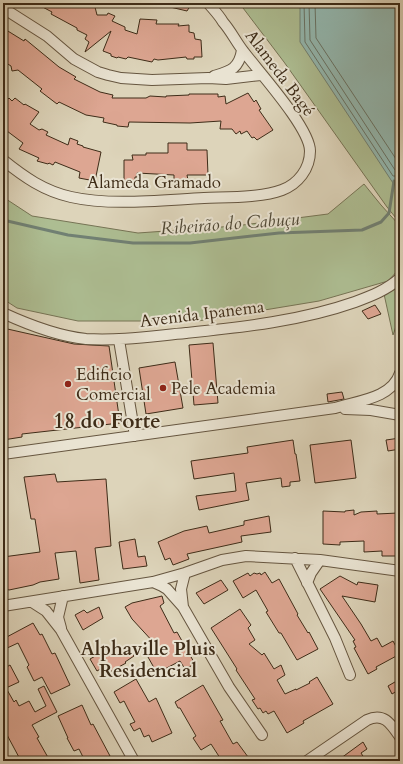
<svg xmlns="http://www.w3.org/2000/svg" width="403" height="764" font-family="Cardo,serif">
	<rect width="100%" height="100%" fill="#ddd4ba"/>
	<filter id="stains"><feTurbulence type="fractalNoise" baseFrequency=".005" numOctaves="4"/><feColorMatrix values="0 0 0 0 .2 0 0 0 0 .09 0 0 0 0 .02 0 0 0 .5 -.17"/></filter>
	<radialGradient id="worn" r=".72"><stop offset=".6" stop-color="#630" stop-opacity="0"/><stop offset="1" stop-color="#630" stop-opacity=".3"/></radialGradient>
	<path fill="#adbd92" stroke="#767455" d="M242 3H400V223L387 207 284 62 240 4Z
		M364 184 381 205 400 226V268L388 281 319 301 198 321H78L17 308 3 299V197L32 216 138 233 235 226 328 214Z
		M400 283V315L393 335 384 294Z"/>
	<path fill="#93b8b0" stroke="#718073" d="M300 3H400V179L393 183 300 42Z"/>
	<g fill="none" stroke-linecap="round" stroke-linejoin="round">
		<path stroke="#687264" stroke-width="1" d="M304 3 305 42 393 176H400
			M309 3 310 40 395 170 400 171
			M315 3 316 38 400 165"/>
		<path stroke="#718073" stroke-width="3" d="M3 220 68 235 133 243H190L279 233 362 230 381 222 389 213 394 181"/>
	</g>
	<path fill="#dda692" stroke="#3e2c18" d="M35 3H80L88 7 92 6 95 7 97 15H107L108 13 115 16 112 21 125 27V30L137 34 140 19 157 20 156 24H179L178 26 189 25V32L194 33 195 39 201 40 202 57H194V59H187L186 57 158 60 154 59 152 62 128 57 126 59 118 57 117 58 111 56V54L103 51 111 31 85 52 89 42 85 39 87 35 77 30V28L51 14 52 12Z
		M166 3H192L187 11 166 6Z
		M3 28 24 41 25 39 59 67 76 77 74 79 100 92 113 95 112 98H146L150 96 166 97V96L189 95V94H218V97L225 96 226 104 248 93 254 102 256 100 261 109 259 110 273 130 257 140 254 137 252 138 247 131 241 134 240 131 236 134 232 129H220L221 121 190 123 129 122 128 127 117 126V125L103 122 104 118 86 115 59 102 57 104 40 91 42 89 18 70 12 71 11 66 3 61Z
		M3 97 7 100 9 98 12 101 15 98 24 105 25 104 39 112 30 124 39 130 42 129 48 132 46 135 68 145 70 138 78 141 77 144 83 146V147L101 152 95 181 79 178 80 172 55 162 53 165 49 163 48 164 37 161 39 158 19 149 23 143 3 128Z
		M168 143H187V150H207L208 175H187L188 180H174V175L137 173V177H135V181H124V160H133L132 155H146V153H168Z
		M375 305 381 314 368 319 362 311Z
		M3 328 74 344 109 346 120 423 22 434V437L3 440Z
		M213 343 218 403 194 405 189 345Z
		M175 362 183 408 146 414 139 368Z
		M342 392 344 399 328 402 327 394Z
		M400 438V449L388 451 386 440Z
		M293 440 295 454H296L300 481 290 482V486L282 487 281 478 246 483 249 500 199 510 196 496 236 491 234 473 194 479 191 461 248 453 247 447Z
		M351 440 356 478 315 483 310 445Z
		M55 474 57 482 106 479 111 546 95 548 99 580 80 583 76 551 55 553 59 579 40 582 33 585 9 590 3 588V557L40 552 35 519H31L24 477Z
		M354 510V515L361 512 377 511V514L398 513 399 556H382V551L364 552V541L340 542V545L323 544V511L345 512V511Z
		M269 516 271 532 241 536 242 542 187 554 189 559 173 565 170 558 165 560 158 542 184 531 207 526 209 533 244 525V521Z
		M135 539 138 557 145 556 147 566 123 569 119 542Z
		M265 572 272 583 279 579 298 614 297 615 308 633 309 632 318 649 297 660 281 633H279L266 612 268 611 256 590 243 598 233 581 248 573 250 576 254 573 257 574 260 573 261 575Z
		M340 576 357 585 358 582 378 585 375 602 342 596 361 624 371 641 377 638 382 647 393 641 400 654 376 667 377 669 368 674 354 648 356 647 353 641 355 640 320 589Z
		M221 580 228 590 204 604 196 593Z
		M162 596 164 603 160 606 174 633 177 632 195 664 185 669 180 661 157 673 144 650 155 644 132 619 125 607 132 603Z
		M99 607 103 618 83 630 75 615 84 610 87 613Z
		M240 609 251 625 248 628 255 640 249 644 262 655 264 653 274 669 281 665 285 675 277 680 285 694 296 689V690L310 683 309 682 317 677 333 704 303 721 304 723 287 733 274 711 268 714 266 711 263 713 260 708 258 709 252 700 255 699 236 670 237 669 211 628Z
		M33 623 40 635 42 634 52 654 55 653 70 685 51 694 42 677 34 681 27 667 29 665 18 643 5 649 3 645V639Z
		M117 644 124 651 129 648 134 656 125 662 126 663 106 674 102 668 97 671 90 659Z
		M10 665 19 682 6 688 14 702 16 700 19 706 29 701 35 712 46 706 38 689 44 686 57 712 32 725 39 737 37 738 50 761H21L6 733 3 734V669Z
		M136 679 149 702 156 698 172 733 152 742 149 735 144 737 140 728 134 731 130 724 135 722 128 709 124 701 120 703 114 692Z
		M400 679V689L392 694 388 686Z
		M203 685 223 720 220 721 233 744 237 742 251 761H222L211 744 201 750 193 738 196 736 180 708H178L175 702Z
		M82 705 91 725 93 724 110 756H109L111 761H85L79 749 74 751 67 738H68L58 716Z
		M363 742 367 749 361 753 366 761H337Z"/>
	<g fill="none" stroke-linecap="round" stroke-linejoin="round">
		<g stroke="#665640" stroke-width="12">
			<path id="minor" d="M3 8 47 36 74 59 98 72 108 75 121 78 152 80 208 78 226 79 261 75
				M214 76C230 71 239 69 242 50
				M3 160C24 177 44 191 71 197 110 206 163 200 204 198 227 197 260 198 282 190 298 184 310 169 310 151 310 128 259 72 244 52 236 42 231 31 223 22 219 15 213 9 208 3
				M3 313C29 325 57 336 86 339 120 341 153 336 186 333 243 327 301 321 355 302 371 296 387 290 400 278
				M119 340 135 436
				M345 409 371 410 400 415
				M3 454 335 408C356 401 392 399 400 373
				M295 558 335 638 350 675
				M153 582 162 586 167 589 183 607 229 687 262 735
				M307 583 311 573 320 560
				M32 602 46 611 61 630 134 761
				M3 606 153 582 185 573 222 560 246 556 320 560 400 571
				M183 607 181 589 185 573
				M61 628 58 617 63 596
				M307 761 367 720C384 712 391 724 400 737"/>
		</g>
		<use href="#minor" stroke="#e9e3d2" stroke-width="10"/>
	</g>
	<g fill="#8f2418" stroke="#e9e3d2" stroke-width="1.5">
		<circle cx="68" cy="384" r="4"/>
		<circle cx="163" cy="388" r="4"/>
	</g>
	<g text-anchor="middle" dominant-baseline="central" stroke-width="4" stroke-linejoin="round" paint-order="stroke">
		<g font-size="17" fill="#3e2c18" stroke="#e9e3d2">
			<text transform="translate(280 73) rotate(53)">Alameda Bagé</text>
			<text x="154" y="182">Alameda Gramado</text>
			<text transform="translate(202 314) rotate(-7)">Avenida Ipanema</text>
		</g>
		<g font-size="17" fill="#3e2c18" stroke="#e9e3d2" text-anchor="start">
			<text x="76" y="374">Edificio<tspan x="76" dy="20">Comercial</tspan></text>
			<text x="171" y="388">Pele Academia</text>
		</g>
		<g font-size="18" font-style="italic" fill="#4f4836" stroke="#e9e3d2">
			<text transform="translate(230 224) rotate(-4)">Ribeirão do Cabuçu</text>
		</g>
		<g font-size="19" font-weight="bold" fill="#3e2c18" stroke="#e9e3d2">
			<text x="148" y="649">Alphaville Pluis<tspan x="148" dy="22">Residencial</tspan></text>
		</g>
		<g font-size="21" font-weight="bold" fill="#3e2c18" stroke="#e9e3d2">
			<text x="107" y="421">18 do Forte</text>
		</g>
	</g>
	<rect width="403" height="764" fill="none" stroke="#ddd4ba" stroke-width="16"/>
	<rect x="4" y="4" width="395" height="756" fill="none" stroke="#3e2c18" stroke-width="2"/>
	<rect x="8" y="8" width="387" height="748" fill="none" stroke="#3e2c18"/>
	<rect width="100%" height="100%" filter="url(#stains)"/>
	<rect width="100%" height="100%" fill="url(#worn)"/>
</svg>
